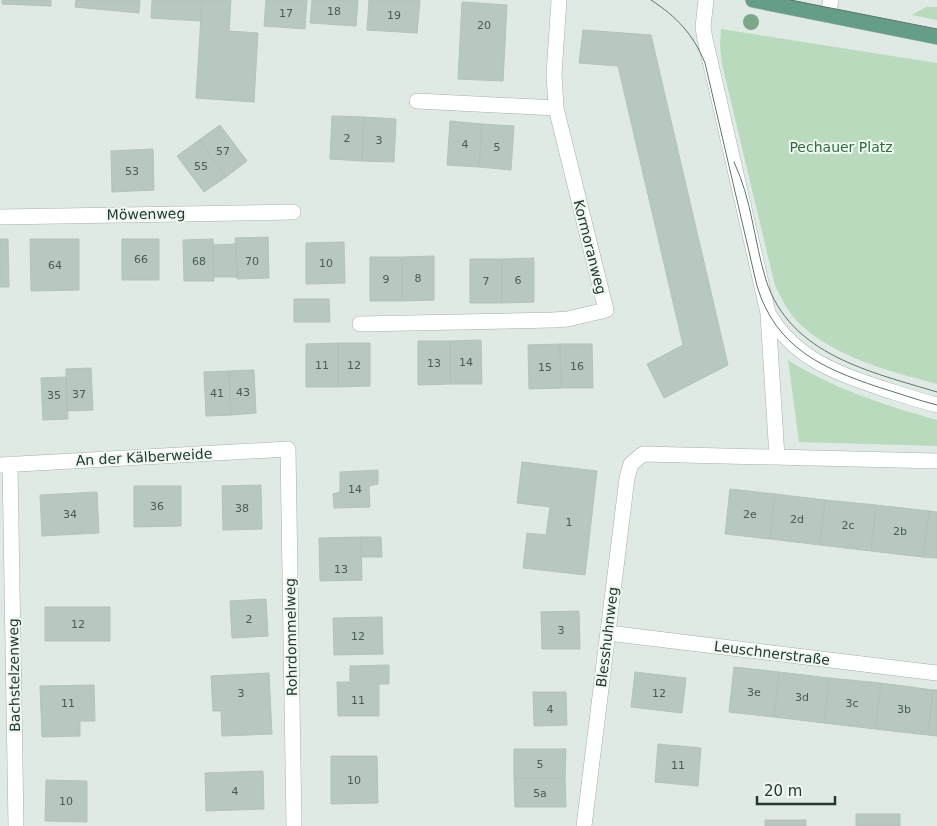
<svg xmlns="http://www.w3.org/2000/svg" width="937" height="826" font-family="'DejaVu Sans',sans-serif">
	<rect width="100%" height="100%" fill="#e0eae4"/>
	<path fill="#b9dabd" d="M926 7H937V20L912 15Z
		M721 29 937 63V384C892 372 834 357 800 324 789 314 782 299 775 286L722 64 720 46Z
		M788 360C834 389 884 405 937 420V446L799 442Z"/>
	<path fill="#b8c7bf" stroke="#b3c3b9" d="M2 0H51V6L2 4Z
		M76 0H140L139 13 75 7Z
		M152 0H202L201 21 151 18Z
		M202 0H231L229 31 258 33 254 102 196 98Z
		M266 0H307L305 29 264 26Z
		M312 0H358L356 26 310 23Z
		M369 0H420L417 33 367 30Z
		M462 2 507 5 503 81 458 79Z
		M583 30 651 35 728 365 664 398 647 364 683 345 618 66 579 63Z
		M332 116 364 117 362 161 330 159Z
		M364 117 396 119 394 162 362 161Z
		M450 121 482 124 479 167 447 165Z
		M482 124 514 126 511 170 479 167Z
		M220 125 247 161 226 177 199 140Z
		M199 140 226 177 204 192 177 156Z
		M153 149 154 190 112 192 111 151Z
		M268 237 269 278 237 279 235 238Z
		M0 239H8L9 287H0Z
		M30 239H79V290L31 291Z
		M122 239H159V280H122Z
		M213 239 214 281H184L183 240Z
		M344 242 345 283 306 284V243Z
		M236 244 237 277H214L213 245Z
		M434 256V300L402 301V257Z
		M370 257H402V301H370Z
		M534 258V302L502 303V259Z
		M470 259H502V303H470Z
		M294 299H329L330 322H294Z
		M481 340 482 384H450V341Z
		M418 341H450V384L418 385Z
		M338 343V387H306V344Z
		M338 343H370V386L338 387Z
		M560 344 561 388 529 389 528 345Z
		M560 344H592L593 388H561Z
		M91 368 93 410 67 411 66 369Z
		M254 370 256 413 231 415 229 371Z
		M229 371 231 415 206 416 204 372Z
		M66 377 68 419 43 420 41 378Z
		M522 462 597 471 585 575 523 568 527 533 546 535 550 507 517 503Z
		M378 470V484L369 486 370 507 334 508 333 494 340 492V472Z
		M261 485 262 529 223 530 222 486Z
		M134 486H181V526L134 527Z
		M730 489 775 494 770 539 725 534Z
		M97 492 99 533 42 536 40 495Z
		M775 494 825 500 820 545 770 539Z
		M825 500 876 505 871 551 820 545Z
		M876 505 929 511 923 557 871 551Z
		M929 511 937 512V558L923 557Z
		M361 537H381L382 557H362Z
		M361 537 362 580 320 581 319 538Z
		M266 599 268 636 232 638 230 601Z
		M45 607H110V641H45Z
		M579 611 580 649H542L541 612Z
		M382 617 383 654 334 655 333 618Z
		M389 665V684H379V716H338L337 682H350V666Z
		M734 667 779 672 774 717 729 712Z
		M635 672 686 678 682 713 631 707Z
		M779 672 829 678 824 723 774 717Z
		M269 673 272 734 222 736 221 711H213L211 676Z
		M829 678 881 683 875 729 824 723Z
		M881 683 933 690 928 735 875 729Z
		M94 685 95 721H80V736L42 737 40 686Z
		M933 690H937V736L928 735Z
		M533 692H566L567 725 534 726Z
		M658 744 701 748 698 786 655 782Z
		M514 749H566L565 778H514Z
		M331 756H377L378 803 331 804Z
		M263 771 264 809 206 811 205 773Z
		M514 778H565L566 807H515Z
		M46 780 87 781V822L45 821Z
		M856 814H900V826H856Z
		M765 820H806V826H765Z"/>
	<g fill="none" stroke-linecap="round" stroke-linejoin="round">
		<g stroke="#a3b1aa" stroke-width="16">
			<path id="minor" d="M706 0 703 27 705 39 768 313C794 358 834 372 881 388 900 394 918 400 937 405
				M828 15 831 0
				M417 101 556 108
				M0 217 293 212
				M768 314 777 457
				M360 324 553 320 568 319 606 310 556 108 554 74 559 0
				M10 464 16 826
				M0 465 288 449 294 826
				M608 633 937 673
				M584 826 627 478 631 464 643 454 937 461"/>
		</g>
		<g stroke="#bcc4c1" stroke-width="16">
			<path id="major" d="M753 0 937 37"/>
		</g>
		<use href="#minor" stroke="#fff" stroke-width="15"/>
		<use href="#major" stroke="#669d86" stroke-width="15"/>
		<path stroke="#5c756a" stroke-width="1" d="M651 0C677 17 693 34 705 63L757 286C776 348 822 368 878 387 898 393 917 400 937 405
			M790 0 937 29
			M734 162C752 200 754 241 766 280 790 355 871 372 937 392"/>
	</g>
	<circle fill="#7ea688" cx="751" cy="22" r="8"/>
	<g text-anchor="middle" dominant-baseline="central" stroke-width="4" stroke-linejoin="round" paint-order="stroke">
		<g font-size="11" fill="#475c53">
			<text x="334" y="11">18</text>
			<text x="286" y="13">17</text>
			<text x="394" y="15">19</text>
			<text x="484" y="25">20</text>
			<text x="347" y="138">2</text>
			<text x="379" y="140">3</text>
			<text x="465" y="144">4</text>
			<text x="497" y="147">5</text>
			<text x="223" y="151">57</text>
			<text x="201" y="166">55</text>
			<text x="132" y="171">53</text>
			<text x="141" y="259">66</text>
			<text x="199" y="261">68</text>
			<text x="252" y="261">70</text>
			<text x="326" y="263">10</text>
			<text x="55" y="265">64</text>
			<text x="418" y="278">8</text>
			<text x="386" y="279">9</text>
			<text x="518" y="280">6</text>
			<text x="486" y="281">7</text>
			<text x="466" y="362">14</text>
			<text x="434" y="363">13</text>
			<text x="322" y="365">11</text>
			<text x="354" y="365">12</text>
			<text x="577" y="366">16</text>
			<text x="545" y="367">15</text>
			<text x="243" y="392">43</text>
			<text x="217" y="393">41</text>
			<text x="79" y="394">37</text>
			<text x="54" y="395">35</text>
			<text x="355" y="489">14</text>
			<text x="157" y="506">36</text>
			<text x="242" y="508">38</text>
			<text x="70" y="514">34</text>
			<text x="750" y="514">2e</text>
			<text x="797" y="519">2d</text>
			<text x="569" y="522">1</text>
			<text x="848" y="525">2c</text>
			<text x="900" y="531">2b</text>
			<text x="341" y="569">13</text>
			<text x="249" y="619">2</text>
			<text x="78" y="624">12</text>
			<text x="561" y="630">3</text>
			<text x="358" y="636">12</text>
			<text x="754" y="692">3e</text>
			<text x="241" y="693">3</text>
			<text x="659" y="693">12</text>
			<text x="802" y="697">3d</text>
			<text x="358" y="700">11</text>
			<text x="68" y="703">11</text>
			<text x="852" y="703">3c</text>
			<text x="550" y="709">4</text>
			<text x="904" y="709">3b</text>
			<text x="540" y="764">5</text>
			<text x="678" y="765">11</text>
			<text x="354" y="780">10</text>
			<text x="235" y="791">4</text>
			<text x="540" y="793">5a</text>
			<text x="66" y="801">10</text>
		</g>
		<g font-size="14" fill="#2e6e3c" stroke="#f0f7f2">
			<text x="841" y="147">Pechauer Platz</text>
		</g>
		<g font-size="14" fill="#21392f" stroke="#f0f7f2">
			<text transform="translate(146 214) rotate(-1)">Möwenweg</text>
			<text transform="translate(590 247) rotate(76)">Kormoranweg</text>
			<text transform="translate(144 457) rotate(-3)">An der Kälberweide</text>
			<text transform="translate(291 637) rotate(-91)">Rohrdommelweg</text>
			<text transform="translate(607 637) rotate(-83)">Blesshuhnweg</text>
			<text transform="translate(772 653) rotate(7)">Leuschnerstraße</text>
			<text transform="translate(14 675) rotate(-91)">Bachstelzenweg</text>
		</g>
	</g>
	<path d="M757 796v8h78v-8" fill="none" stroke="#21392f" stroke-width="2.5"/>
	<text x="764" y="796" font-size="15" fill="#21392f" stroke="#f0f7f2" stroke-width="4" paint-order="stroke">20 m</text>
</svg>
